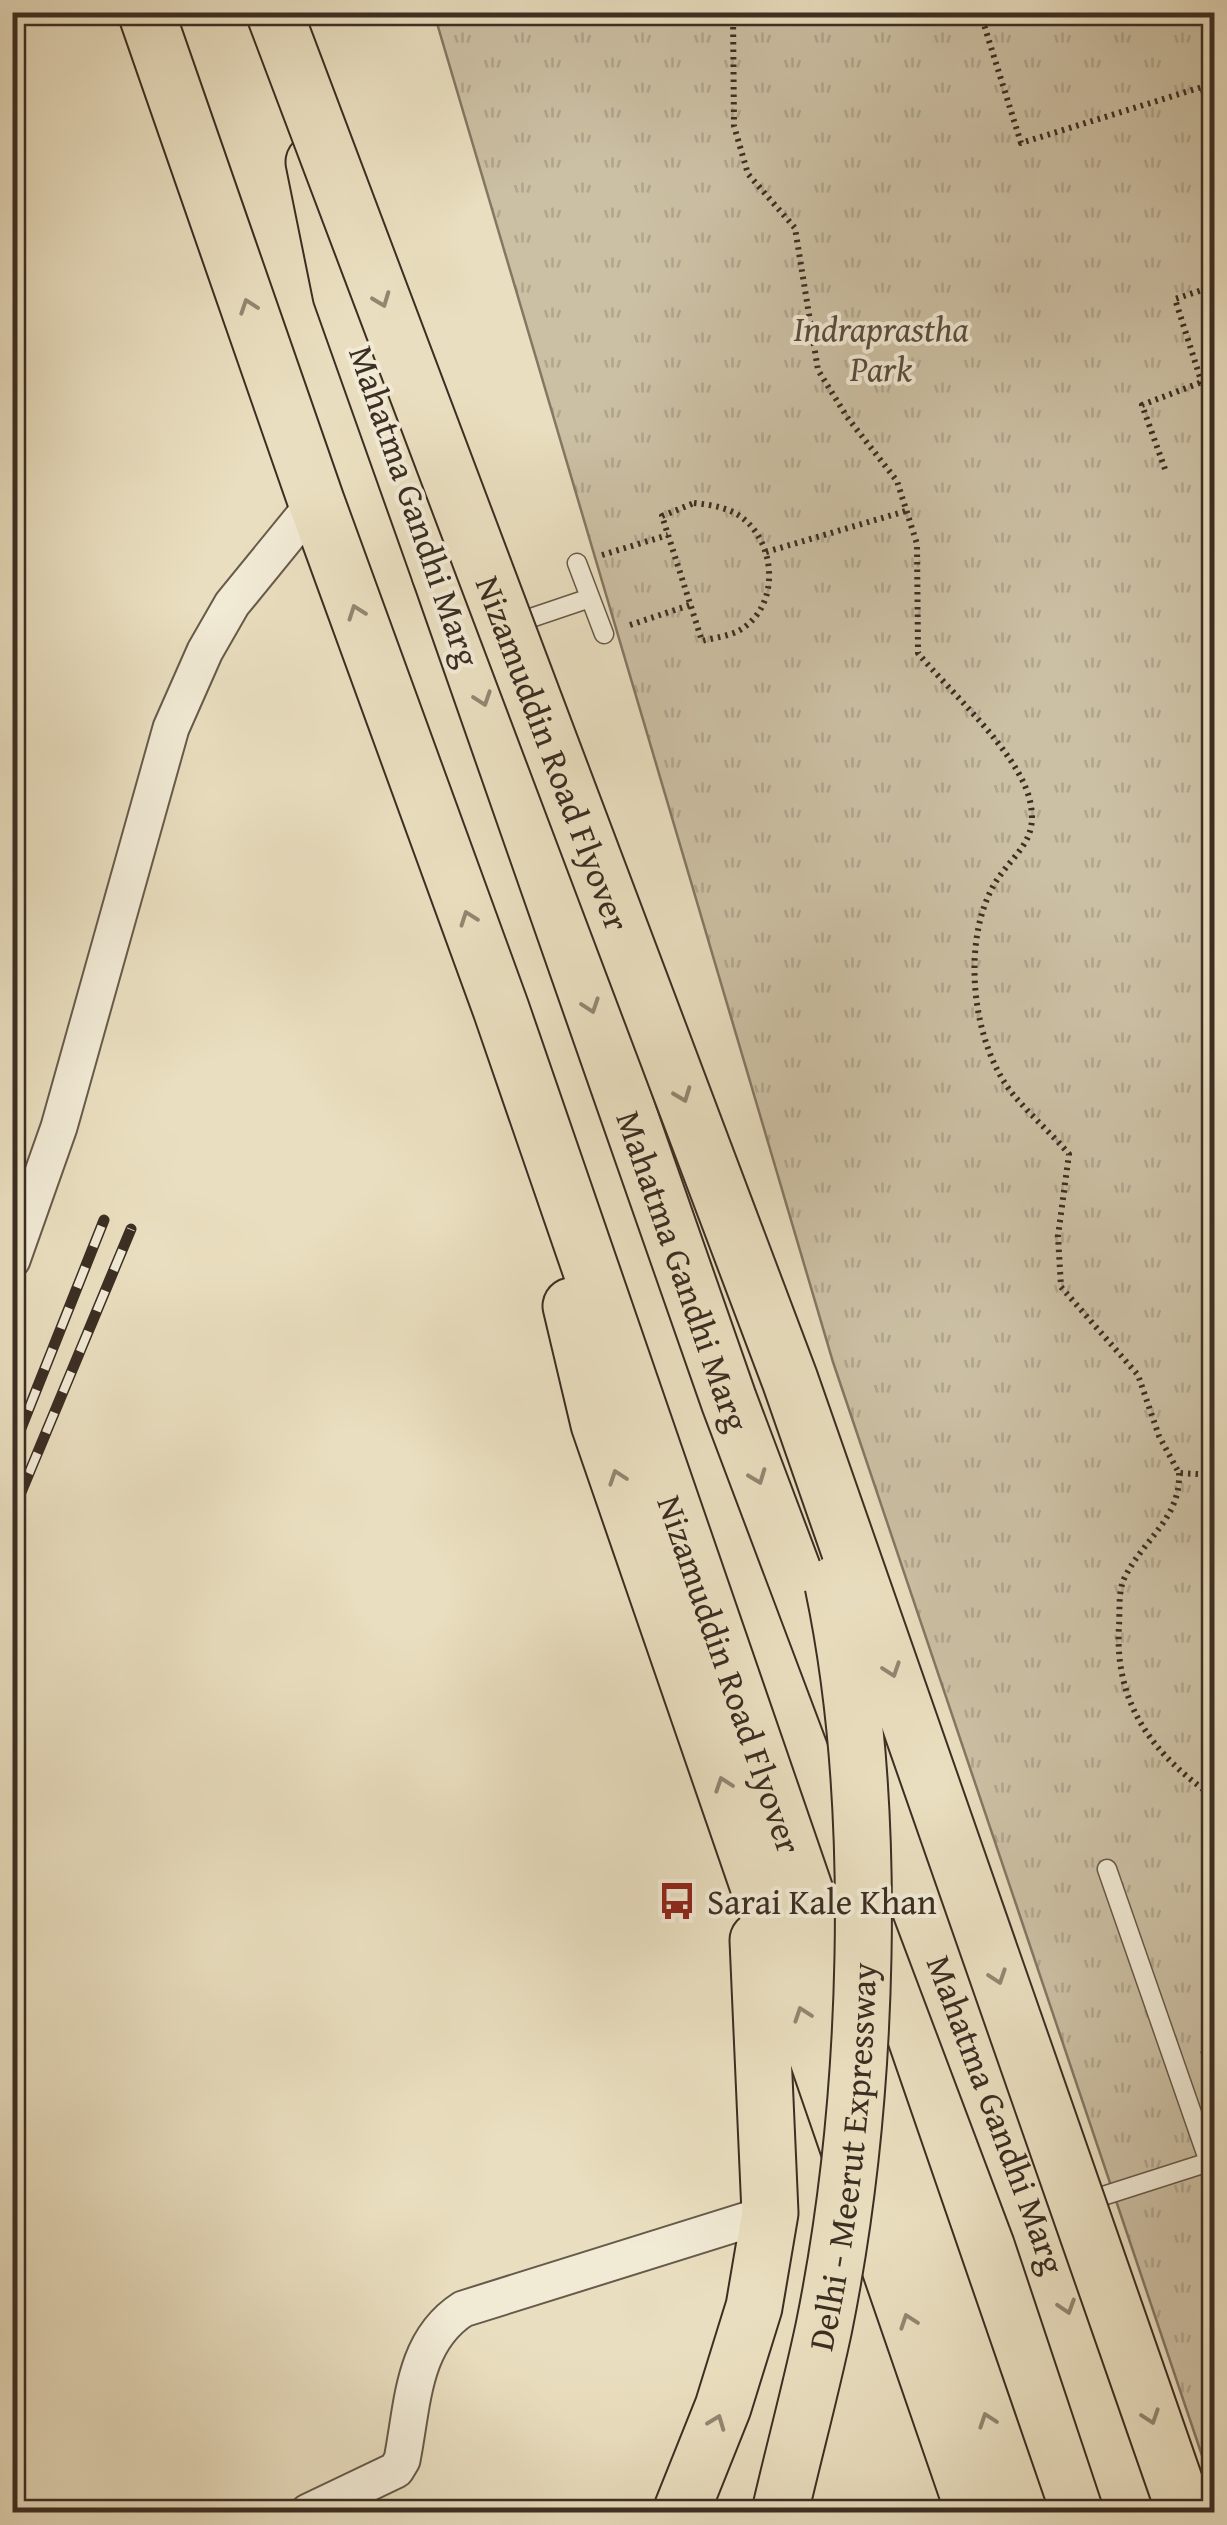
<svg xmlns="http://www.w3.org/2000/svg" width="1227" height="2525" font-family="'Gentium Book Plus',serif">
	<defs>
		<pattern id="park-tufts" width="24" height="20" patternUnits="userSpaceOnUse" patternTransform="scale(2.5)"><rect width="24" height="20" fill="#ccc0a4"/><path d="M3 7l-1-3M5 7V3M7 7l1-3M15 17l-1-3M17 17v-4M19 17l1-3" fill="none" stroke="#b0a58d"/></pattern>
	</defs>
	<rect width="100%" height="100%" fill="#e9debf"/>
	<filter id="stains"><feTurbulence type="fractalNoise" baseFrequency=".002" numOctaves="4"/><feColorMatrix values="0 0 0 0 .2 0 0 0 0 .09 0 0 0 0 .02 0 0 0 .5 -.17"/></filter>
	<radialGradient id="worn" r=".72"><stop offset=".6" stop-color="#630" stop-opacity="0"/><stop offset="1" stop-color="#630" stop-opacity=".3"/></radialGradient>
	<path fill="url(#park-tufts)" stroke="#847764" stroke-width="2.5" d="M434 13H1214V2491L833 1362Z"/>
	<g fill="none" stroke-linecap="round" stroke-linejoin="round">
		<g stroke="#675a4a" stroke-width="21">
			<path id="lane" d="M577 563 604 634
				M510 625 590 598
				M1081 2203 1209 2162 1107 1869"/>
		</g>
		<g stroke="#675a4a" stroke-width="39">
			<path id="street" d="M12 1260 59 1127 171 728 205 651 232 604 316 501
				M308 2512 396 2470 402 2460C413 2405 412 2342 463 2309L770 2213"/>
		</g>
		<g stroke="#3c2e23" stroke-width="59">
			<path id="primary" d="M314 162 341 295 440 574"/>
		</g>
		<g stroke="#3c2e23" stroke-width="59">
			<g id="highway">
				<path id="s1" d="M146 12 316 501 501 1009 1019 2512"/>
				<path id="s2" d="M440 574 729 1401 1040 2227 1135 2512"/>
				<path d="M571 1306 599 1424 974 2512"/>
				<path d="M681 2512 723 2407 754 2307 770 2213 758 1940"/>
			</g>
		</g>
		<path stroke="#3c2e23" stroke-width="6" stroke-dasharray="2.5 5" stroke-linecap="butt" d="M733 12 734 126 748 174 795 228 818 370 847 417 897 481 917 544 918 653C950 692 1015 749 1029 797 1041 841 1014 852 995 883 961 940 971 1041 1012 1093 1029 1114 1051 1133 1069 1154L1058 1236 1061 1287 1138 1375 1159 1436 1179 1473 1214 1475
			M980 12 1021 143 1202 87 1214 125
			M1214 286 1175 299 1214 421
			M1165 469 1142 405 1202 382
			M694 503C713 505 731 508 745 520 777 548 779 607 740 630 730 636 713 638 702 641L662 516Z
			M766 552 906 511
			M602 555 668 535
			M630 625 690 605
			M1179 1473C1181 1519 1142 1540 1124 1579 1118 1592 1120 1611 1119 1625 1114 1703 1152 1754 1214 1797
			M1214 2047 1202 2048 1214 2080"/>
		<use href="#lane" stroke="#f1ead5" stroke-width="18"/>
		<use href="#street" stroke="#f1ead5" stroke-width="35"/>
		<use href="#primary" stroke="#e9debf" stroke-width="55"/>
		<use href="#highway" stroke="#e9debf" stroke-width="55"/>
		<g stroke="#3c2e23" stroke-width="11">
			<path id="rail" d="M12 1451 104 1220
				M12 1514 131 1229"/>
		</g>
		<use href="#rail" stroke="#f1ead5" stroke-width="8" stroke-dasharray="22" stroke-linecap="butt"/>
		<g stroke="#3c2e23" stroke-width="59" stroke-linecap="butt">
			<g id="highway-bridge">
				<path id="s3" d="M274 12 790 1380 1185 2512"/>
				<path id="s4" d="M780 2512C794 2451 811 2389 824 2327 869 2104 880 1808 833 1585"/>
			</g>
		</g>
		<use href="#highway-bridge" stroke="#e9debf" stroke-width="55"/>
	</g>
	<defs><path id="oneway-chevron" d="M-2-3.5L2.5 0L-2 3.5" fill="none" stroke-width="1.6" stroke-linecap="round" stroke-linejoin="round" transform="scale(2.5)"/></defs>
	<g stroke="#928671">
		<use href="#oneway-chevron" transform="translate(382 300) rotate(69)"/>
		<use href="#oneway-chevron" transform="translate(248 306) rotate(-109)"/>
		<use href="#oneway-chevron" transform="translate(356 612) rotate(-110)"/>
		<use href="#oneway-chevron" transform="translate(483 699) rotate(71)"/>
		<use href="#oneway-chevron" transform="translate(468 918) rotate(-110)"/>
		<use href="#oneway-chevron" transform="translate(591 1006) rotate(71)"/>
		<use href="#oneway-chevron" transform="translate(683 1095) rotate(69)"/>
		<use href="#oneway-chevron" transform="translate(617 1477) rotate(-109)"/>
		<use href="#oneway-chevron" transform="translate(758 1477) rotate(69)"/>
		<use href="#oneway-chevron" transform="translate(892 1670) rotate(71)"/>
		<use href="#oneway-chevron" transform="translate(723 1784) rotate(-109)"/>
		<use href="#oneway-chevron" transform="translate(998 1977) rotate(71)"/>
		<use href="#oneway-chevron" transform="translate(802 2014) rotate(-109)"/>
		<use href="#oneway-chevron" transform="translate(1067 2307) rotate(72)"/>
		<use href="#oneway-chevron" transform="translate(908 2321) rotate(-109)"/>
		<use href="#oneway-chevron" transform="translate(1151 2417) rotate(71)"/>
		<use href="#oneway-chevron" transform="translate(987 2420) rotate(-109)"/>
		<use href="#oneway-chevron" transform="translate(717 2422) rotate(-69)"/>
	</g>
	<defs>
		<g id="bus-bare" transform="scale(3)"><path d="M-5-6H5V4H4V6H2V4H-2V6H-4V4H-5ZM-3.5-4V0h7V-4ZM-3.5 1.2v1.5H-2V1.2ZM2 1.2v1.5H3.5V1.2Z" fill="#8f2418" stroke="#f1ead5" stroke-width="2.5" paint-order="stroke"/></g>
	</defs>
	<g fill-rule="evenodd">
		<use href="#bus-bare" x="677" y="1901"/>
	</g>
	<g text-anchor="middle" dominant-baseline="central" stroke-width="8" stroke-linejoin="round" paint-order="stroke">
		<g font-size="35" font-style="italic" fill="#594b3d" stroke="#f1ead5">
			<text x="881" y="328">Indraprastha<tspan x="881" dy="40">Park</tspan></text>
		</g>
		<g font-size="35" fill="#3c2e23" stroke="#f1ead5">
			<text transform="translate(415 506) rotate(71)">Mahatma Gandhi Marg</text>
			<text stroke="none"><textPath href="#s3" startOffset="792">Nizamuddin Road Flyover</textPath></text>
			<text stroke="none"><textPath href="#s2" startOffset="738">Mahatma Gandhi Marg</textPath></text>
			<text stroke="none"><textPath href="#s1" startOffset="1762">Nizamuddin Road Flyover</textPath></text>
			<text stroke="none"><textPath href="#s2" startOffset="1638">Mahatma Gandhi Marg</textPath></text>
			<text stroke="none"><textPath href="#s4" startOffset="362">Delhi - Meerut Expressway</textPath></text>
		</g>
		<g font-size="35" fill="#3c2e23" stroke="#f1ead5" text-anchor="start">
			<text x="707" y="1901">Sarai Kale Khan</text>
		</g>
	</g>
	<rect width="1227" height="2525" fill="none" stroke="#e9debf" stroke-width="50"/>
	<rect x="15" y="15" width="1197" height="2495" fill="none" stroke="#3c2e23" stroke-width="5"/>
	<rect x="25" y="25" width="1177" height="2475" fill="none" stroke="#3c2e23" stroke-width="2.5"/>
	<rect width="100%" height="100%" filter="url(#stains)"/>
	<rect width="100%" height="100%" fill="url(#worn)"/>
</svg>
